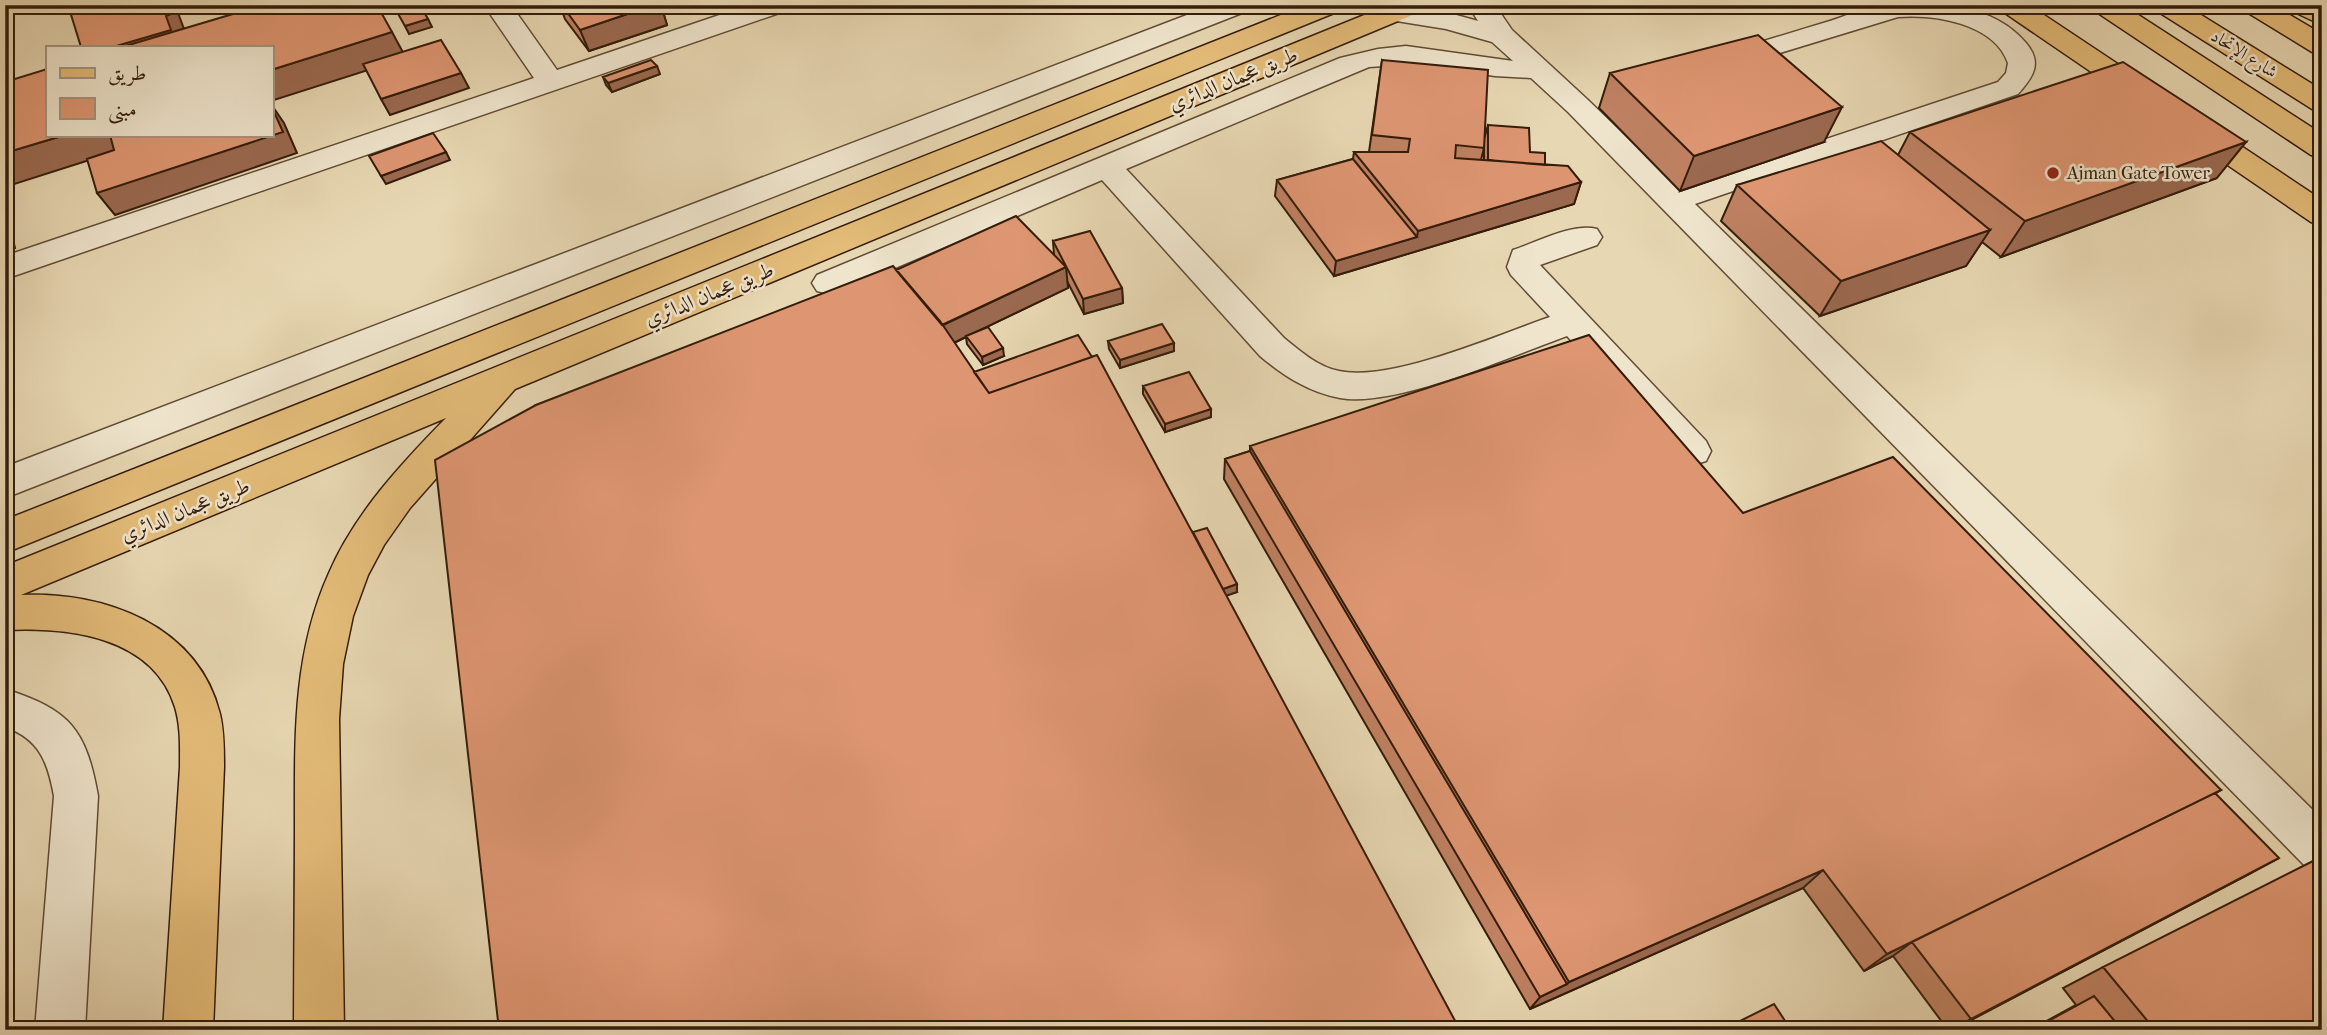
<svg xmlns="http://www.w3.org/2000/svg" width="2327" height="1035" font-family="'IM FELL French Canon',Amiri,serif">
	<rect width="100%" height="100%" fill="#e7d7b2"/>
	<filter id="stains"><feTurbulence type="fractalNoise" baseFrequency=".00286" numOctaves="4"/><feColorMatrix values="0 0 0 0 .2 0 0 0 0 .09 0 0 0 0 .02 0 0 0 .5 -.17"/></filter>
	<radialGradient id="worn" r=".72"><stop offset=".6" stop-color="#630" stop-opacity="0"/><stop offset="1" stop-color="#630" stop-opacity=".3"/></radialGradient>
	<g fill="none" stroke-linecap="round" stroke-linejoin="round">
		<g stroke="#614b34" stroke-width="3">
			<path id="minor" d="M484 5H511L557 70 749 5H789L785 11 5 279V256L534 78Z
				M1213 5H1251L1247 11 5 498V467Z
				M1396 5 1449 13 1478 21 1468 5H1495L1512 30 1588 100 1679 188 1998 82 2006 73 2008 63C1994 23 1934 14 1898 17L1721 71 1711 69 1707 63 1711 57C1751 45 1790 33 1830 21 1846 16 1864 7 1881 5 1931 1 1992 2 2026 43 2043 63 2033 77 2018 94L1695 204 2322 819V873L2306 867 1568 112 1531 78 1495 76 1415 64 1369 67 1126 169 1284 338C1300 351 1318 367 1339 371 1392 382 1497 335 1550 317L1511 275 1507 267 1513 250C1538 242 1572 223 1597 229L1602 237 1597 245 1540 265 1706 441 1711 451 1706 461 1693 465 1680 461 1567 336C1511 356 1396 408 1340 398 1308 392 1284 376 1260 356L1102 180 841 291 829 294 817 291 812 283 817 275 1340 58 1378 49 1406 46 1513 61 1492 42 1446 29 1384 19 1381 13 1384 7Z
				M5 689C70 710 86 729 98 796L85 1030H35L54 796C48 763 40 739 5 727Z"/>
		</g>
		<g stroke="#341c0a" stroke-width="3">
			<path id="major" d="M1306 5H1343L1339 11 5 553V520Z
				M1389 5H1426L1422 11 515 389 410 508 384 545 368 575 353 616 343 664 339 719 344 1030H294C294 963 295 895 295 828 295 741 292 655 329 573 355 513 401 464 446 418L21 595C104 591 198 625 220 714 224 731 224 749 224 767L213 1030H163L180 767C180 747 181 727 175 707 153 636 68 627 5 630V566Z
				M1998 5H2029L2322 200V225L2311 222 2002 11Z
				M2091 5H2123L2322 134V157L2311 155 2095 11Z
				M2288 5 2322 6V25L2292 11Z"/>
		</g>
		<g stroke="#341c0a" stroke-width="3">
			<path id="highway" d="M2153 5H2185L2322 90V112L2312 109 2157 11Z
				M2241 5H2273L2322 34V54L2312 52 2245 11Z"/>
		</g>
		<use href="#minor" fill="#efe5cd" fill-rule="evenodd"/>
		<use href="#major" fill="#e4bc79" fill-rule="evenodd"/>
		<use href="#highway" fill="#e4bc79" fill-rule="evenodd"/>
	</g>
	<path fill="#bf8162" stroke="#341c0a" stroke-width="2" fill-rule="evenodd" d="M560 5H661L667 25 589 51 565 19Z
		M1382 60 1484 139 1488 125 1530 152 1545 165 1581 182 1574 204 1334 276 1275 196 1277 180 1353 159 1354 152H1369ZM1484 146V160H1481L1484 148Z
		M1610 73 1824 142 1680 191 1599 108Z
		M660 74 612 92 606 85 603 77Z
		M1910 132 2217 178 2001 257 1982 242 1966 266 1820 316 1721 221 1737 185 1898 155Z
		M1053 241 1122 288 1123 303 1084 314 1067 281 1068 288 976 332 1004 356 983 365 967 344 966 337 954 343 974 372 1193 532 1237 592 1227 595 536 405 896 270 1054 255Z
		M1108 341 1174 343V351L1120 368 1109 349Z
		M1143 386 1211 409V417L1165 432 1143 394Z
		M1250 446 1743 513 2221 790 2215 793 2251 873 1952 1030H1948L1893 956 1864 971 1803 888 1530 1009 1224 479 1225 459 1250 451Z
		M2103 967 2322 1030H2030L2076 1005 2063 988Z"/>
	<path fill="#9b6950" stroke="#341c0a" stroke-width="2" d="M171 5H175L184 29 175 47H113L166 16Z
		M654 5H661L667 25 589 51 580 30Z
		M428 19 432 27 409 34 405 26Z
		M392 32 406 58 271 101V70Z
		M657 66 660 74 612 92 608 83Z
		M461 73 469 88 390 115 381 99Z
		M271 104 284 123 297 153 115 215 97 193Z
		M1842 107 1824 142 1680 191 1694 156Z
		M65 135H168L5 187V153Z
		M2246 142 2217 178 2001 257 2025 221Z
		M446 152 450 160 386 184 381 176Z
		M1581 182 1574 204 1334 276 1336 261 1417 237 1418 231Z
		M5 206 15 248 5 251Z
		M1990 230 1966 266 1820 316 1841 281Z
		M1066 267 1068 288 945 347 941 326Z
		M1122 288 1123 303 1084 314 1083 299Z
		M1174 343V351L1120 368V360Z
		M1003 348 1004 356 983 365 982 357Z
		M1211 409V417L1165 432V424Z
		M1237 584V592L1220 598V590Z
		M2221 790 2190 810 1912 942 1893 956 1864 971 1887 954Z
		M2279 858 2251 873 1952 1030 1971 1019Z
		M1823 870 1803 888 1530 1009 1540 997 1567 984 1569 982Z"/>
	<path fill="#de9672" stroke="#341c0a" stroke-width="2" d="M68 5H171L174 13 166 16 171 30 113 47H81Z
		M263 5H377L392 32 271 70V47H122Z
		M393 5H420L428 19 405 26Z
		M562 5H654L580 30Z
		M1758 35 1842 107 1694 156 1610 73Z
		M441 40 461 73 381 99 363 64Z
		M651 60 657 66 608 83 603 77Z
		M1382 60 1488 70 1484 148 1456 145 1455 158 1568 166 1581 182 1418 231 1354 152H1408L1410 139 1372 135Z
		M2123 62 2246 142 2025 221 1910 132Z
		M47 69V135H65L5 153V82Z
		M271 105 283 132 97 193 87 159 114 150 110 135H271Z
		M1488 125 1529 128 1530 152 1545 153V165L1488 160Z
		M433 133 446 152 381 176 369 156Z
		M1881 141 1990 230 1841 281 1737 185Z
		M1353 159 1417 237 1336 261 1277 180Z
		M1016 216 1066 267 942 325 896 270Z
		M1090 231 1122 288 1083 299 1053 241Z
		M893 266 940 321 989 393 1097 355 1460 1030H499L435 460 536 405Z
		M1162 324 1174 343 1120 360 1108 341Z
		M988 327 1003 348 982 357 966 336Z
		M1078 335 1092 357 989 393 974 372Z
		M1589 335 1743 513 1893 457 2221 790 1887 954 1823 870 1569 982 1250 446Z
		M1189 372 1211 409 1165 424 1143 386Z
		M1250 451 1567 984 1540 997 1225 459Z
		M1207 528 1237 584 1223 589 1193 532Z
		M2215 793 2279 858 1971 1019 1912 942Z
		M2313 861 2322 869V1030H2155L2103 967Z
		M2094 996 2122 1030H2032Z
		M1774 1004 1791 1030H1722Z"/>
	<circle fill="#8f2418" stroke="#efe5cd" stroke-width="2.5" cx="2053" cy="173" r="7"/>
	<g text-anchor="middle" dominant-baseline="central" stroke-width="5" stroke-linejoin="round" paint-order="stroke">
		<g font-size="18" fill="#341c0a" stroke="#efe5cd">
			<text transform="translate(2244 54) rotate(32)">شارع الإتحاد</text>
		</g>
		<g font-size="18" fill="#341c0a" stroke="#efe5cd" text-anchor="start">
			<text x="2067" y="173">Ajman Gate Tower</text>
		</g>
		<g font-size="21" fill="#341c0a" stroke="#efe5cd">
			<text transform="translate(1233 79) rotate(-22)">طريق عجمان الدائري</text>
			<text transform="translate(709 294) rotate(-22)">طريق عجمان الدائري</text>
			<text transform="translate(185 510) rotate(-22)">طريق عجمان الدائري</text>
		</g>
	</g>
	<rect width="2327" height="1035" fill="none" stroke="#e7d7b2" stroke-width="28"/>
	<rect x="7" y="7" width="2313" height="1021" fill="none" stroke="#341c0a" stroke-width="3.5"/>
	<rect x="14" y="14" width="2299" height="1007" fill="none" stroke="#341c0a" stroke-width="2"/>
	<rect x="46" y="46" width="228" height="91" fill="#efe5cd" stroke="#a4957f" stroke-width="2"/>
	<rect x="60" y="68" width="35" height="10" fill="#e4bc79" stroke="#a4957f" stroke-width="2"/>
	<text x="108" y="80" font-size="21" fill="#341c0a">طريق</text>
	<rect x="60" y="98" width="35" height="21" fill="#de9672" stroke="#a4957f" stroke-width="2"/>
	<text x="108" y="116" font-size="21" fill="#341c0a">مبنى</text>
	<rect width="100%" height="100%" filter="url(#stains)"/>
	<rect width="100%" height="100%" fill="url(#worn)"/>
</svg>
